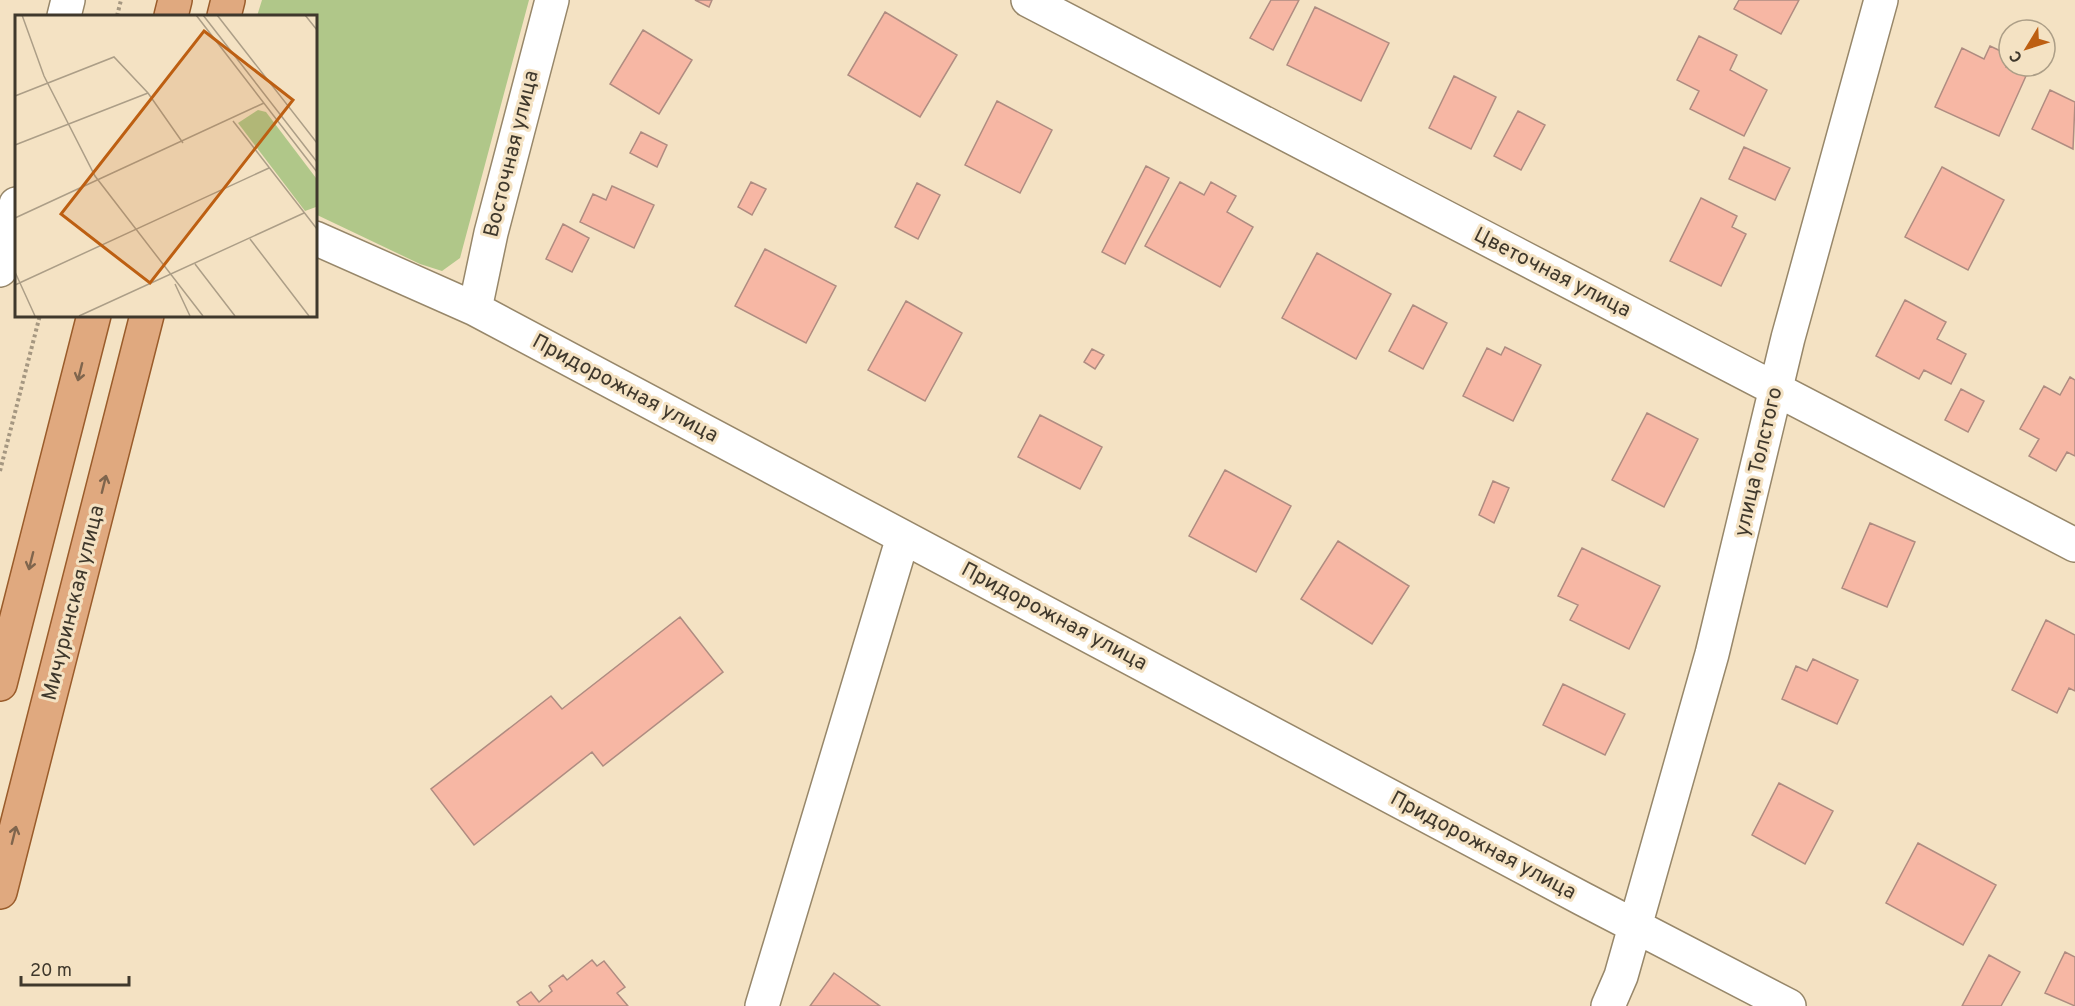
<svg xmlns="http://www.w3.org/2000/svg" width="2075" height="1006" font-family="Overpass,sans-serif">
	<rect width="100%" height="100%" fill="#f4e2c3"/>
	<path fill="#b0c789" d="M262 0H529L460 258 442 271 420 264 315 214V16H257Z"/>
	<path fill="#f7b7a4" stroke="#af8c81" stroke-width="1.5" d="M695 0H712L709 7Z
		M1271 0H1299L1273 50 1250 38Z
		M1739 0H1799L1781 34 1734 9Z
		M1315 7 1389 43 1361 101 1287 65Z
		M885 12 957 55 920 117 848 75Z
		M643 30 692 60 659 114 610 84Z
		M1699 36 1737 55 1730 70 1767 90 1744 136 1690 109 1699 91 1677 80Z
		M1990 46 2009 55 2006 67 2026 76 1999 136 1935 107 1962 48 1984 59Z
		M1454 76 1496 97 1471 149 1429 128Z
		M2050 90 2075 102 2073 149 2032 129Z
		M997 101 1052 130 1020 193 965 165Z
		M1518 111 1545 125 1521 170 1494 156Z
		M641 132 667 145 657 167 630 153Z
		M1744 147 1790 168 1775 200 1729 179Z
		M1146 166 1169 178 1125 264 1102 252Z
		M1942 167 2004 200 1968 270 1905 237Z
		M751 182 766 189 752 215 738 207Z
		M1180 182 1204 195 1211 182 1236 196 1227 212 1253 227 1220 287 1145 246Z
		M917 183 940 195 918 239 895 227Z
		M612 186 654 205 634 248 580 222 593 194 606 200Z
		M1701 198 1737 216 1732 227 1746 234 1721 286 1670 261Z
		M563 224 589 238 572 272 546 259Z
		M765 249 836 286 806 343 735 306Z
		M1317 253 1391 294 1356 359 1282 318Z
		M1905 300 1946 322 1937 339 1966 354 1951 384 1924 370 1919 379 1876 356Z
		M906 301 962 333 925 401 868 370Z
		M1413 305 1447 323 1423 369 1389 351Z
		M1505 347 1541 365 1513 421 1463 396 1487 348 1501 355Z
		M1092 349 1104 355 1095 369 1084 362Z
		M2070 377 2075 380V456L2067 452 2056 471 2029 456 2039 439 2020 429 2044 386 2060 395Z
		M1961 389 1984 401 1968 432 1945 420Z
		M1647 413 1698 439 1664 507 1612 480Z
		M1040 415 1102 447 1080 489 1018 457Z
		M1225 470 1291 506 1256 572 1189 536Z
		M1493 481 1509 488 1494 523 1479 515Z
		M1870 523 1915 542 1887 607 1842 588Z
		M1338 541 1409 586 1372 644 1301 599Z
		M1582 548 1660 586 1629 649 1570 620 1578 605 1558 596Z
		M680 617 723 672 603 766 592 752 474 845 431 789 551 696 562 709Z
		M2046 620 2075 635V691L2069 688 2057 713 2012 690Z
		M1813 659 1858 680 1837 724 1782 699 1796 666 1807 671Z
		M1563 684 1625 714 1605 755 1543 725Z
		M1779 783 1833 811 1805 864 1752 835Z
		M1918 843 1996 885 1963 945 1886 903Z
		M2065 952 2075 957V1006L2045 993Z
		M1989 955 2020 972 2001 1006H1962Z
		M592 960 597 966 604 961 625 987 617 993 628 1006H520L517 1002 531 992 539 1002 552 991 549 986 563 975 567 980Z
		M834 973 880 1006H810Z"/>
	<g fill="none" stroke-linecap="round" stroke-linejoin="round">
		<g stroke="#97876a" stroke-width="36">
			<path id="minor" d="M1028 0 2075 545
				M64 16 68 0
				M315 238 475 309 1583 899 1789 1006
				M0 270 16 204
				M475 309 491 233 552 0
				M762 1006 903 537
				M1608 1006 1621 976 1712 654 1788 338 1881 0"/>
		</g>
		<g stroke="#9a5c2b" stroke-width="36">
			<path id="major" d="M171 16 175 0
				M224 16 228 0
				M0 684 94 315
				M0 892 147 315"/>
		</g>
		<path stroke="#a59781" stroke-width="4" stroke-dasharray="3 3" stroke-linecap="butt" d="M117 16 121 0
			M0 471 40 315"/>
		<use href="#minor" stroke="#fff" stroke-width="33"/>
		<use href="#major" stroke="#e0a97f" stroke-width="33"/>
	</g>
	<defs><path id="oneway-shaft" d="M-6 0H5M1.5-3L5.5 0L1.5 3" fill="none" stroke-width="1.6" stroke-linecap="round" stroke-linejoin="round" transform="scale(1.5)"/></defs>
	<g stroke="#7f654d">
		<use href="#oneway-shaft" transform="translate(80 372) rotate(104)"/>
		<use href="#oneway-shaft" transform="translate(104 484) rotate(-76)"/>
		<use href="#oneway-shaft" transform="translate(31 561) rotate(104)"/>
		<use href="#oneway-shaft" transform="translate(14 835) rotate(-76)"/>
	</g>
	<g text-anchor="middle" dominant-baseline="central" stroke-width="6" stroke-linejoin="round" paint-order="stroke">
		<g font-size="21" fill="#3f382c" stroke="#f4e2c3">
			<text transform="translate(512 154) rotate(-76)">Восточная улица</text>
			<text transform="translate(1552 273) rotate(27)">Цветочная улица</text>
			<text transform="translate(625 389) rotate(28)">Придорожная улица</text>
			<text transform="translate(1759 462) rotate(-77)">улица Толстого</text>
			<text transform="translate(74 603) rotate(-76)">Мичуринская улица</text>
			<text transform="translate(1054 617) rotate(28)">Придорожная улица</text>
			<text transform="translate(1483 846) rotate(28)">Придорожная улица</text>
		</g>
	</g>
	<g transform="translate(15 15)">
		<rect width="302" height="302" fill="#f4e2c3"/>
		<path d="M243 95 251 97 301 163V192L290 196 223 108Z" fill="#b0c789"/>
		<path fill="none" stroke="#ac9e87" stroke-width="1.5" d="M7 0 29 61 80 161 188 301M181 0 302 157M188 0 302 147M202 0 302 128M290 0 302 15M0 81 99 42 133 78 168 128M218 106 302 214M0 130 133 78M0 203 249 88M235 224 294 301M180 249 220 301M0 257 20 301M160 269 175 301M0 270 254 153M64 301 289 198"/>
		<path fill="#bd5f12" fill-opacity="0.15" stroke="#bd5f12" stroke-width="3" d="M189 16 278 85 135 268 46 199Z"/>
		<rect width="302" height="302" fill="none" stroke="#3f382c" stroke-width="3"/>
	</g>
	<g transform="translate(2027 48) rotate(232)"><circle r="28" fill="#f4e2c3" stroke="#ac9e87" stroke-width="1.5"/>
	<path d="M0-4.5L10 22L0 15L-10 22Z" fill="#bd5f12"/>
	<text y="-9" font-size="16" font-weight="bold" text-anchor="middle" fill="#3f382c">С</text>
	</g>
	<path d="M21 976v9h108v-9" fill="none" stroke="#3f382c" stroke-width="3"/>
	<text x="30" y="976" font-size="18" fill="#3f382c" stroke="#f4e2c3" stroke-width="4.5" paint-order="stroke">20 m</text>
</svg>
